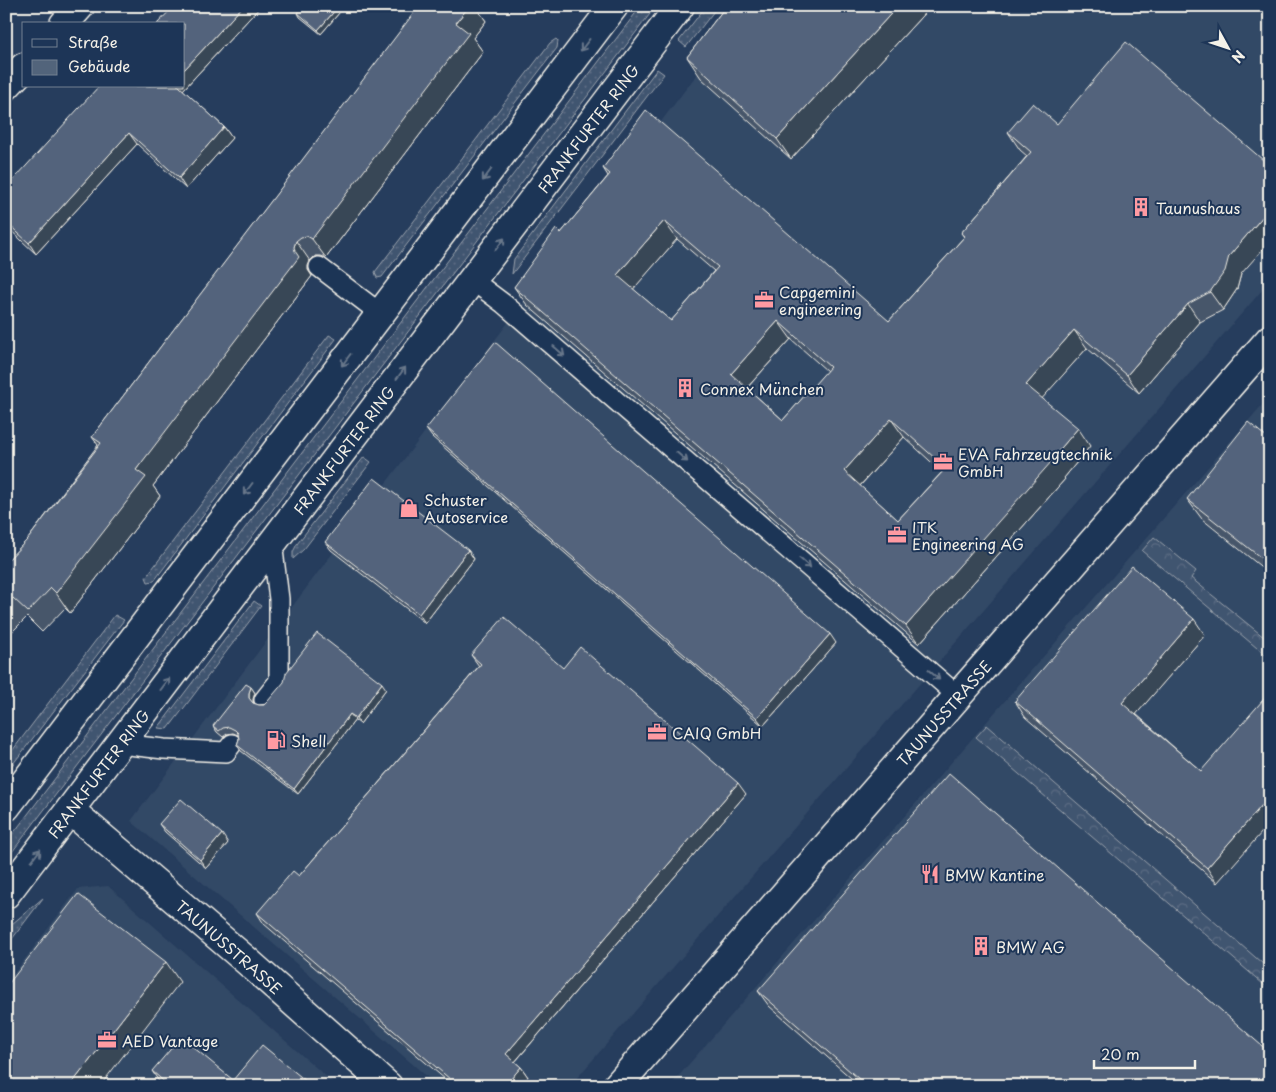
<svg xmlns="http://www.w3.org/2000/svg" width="1276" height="1092" font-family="'Playpen Sans',sans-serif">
	<defs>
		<pattern id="grass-dots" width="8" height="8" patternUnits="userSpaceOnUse" patternTransform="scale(1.25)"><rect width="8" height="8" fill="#40546f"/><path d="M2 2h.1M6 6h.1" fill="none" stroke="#5c6d84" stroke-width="1.8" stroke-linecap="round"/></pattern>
		<pattern id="forest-crowns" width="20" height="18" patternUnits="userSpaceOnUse" patternTransform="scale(1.25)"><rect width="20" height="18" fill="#40546f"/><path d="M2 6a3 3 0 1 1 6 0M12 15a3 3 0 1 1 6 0" fill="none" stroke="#5c6d84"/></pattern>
	</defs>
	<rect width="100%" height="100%" fill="#263d5d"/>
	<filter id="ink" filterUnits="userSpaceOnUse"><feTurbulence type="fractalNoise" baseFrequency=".02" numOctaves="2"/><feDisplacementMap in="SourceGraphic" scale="10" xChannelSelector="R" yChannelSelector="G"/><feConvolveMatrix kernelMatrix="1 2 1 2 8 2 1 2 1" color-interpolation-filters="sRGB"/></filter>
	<g filter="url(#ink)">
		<path fill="#334966" d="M749 6H1270V281L570 1086H438L131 821 313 579Z
			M1270 396V1086H670Z
			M108 886 337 1086H6V984L78 889Z"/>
		<path fill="url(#grass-dots)" stroke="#9aa2ac" d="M641 6H656L6 860V843Z
			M706 6H718L686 47 679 41Z
			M556 39 558 41 557 48 382 277 377 278 375 272 550 43Z
			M657 69 664 74 512 274 514 259Z
			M329 335 336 339 154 581 148 582 146 577Z
			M364 457 371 462 304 549 293 559V552L297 544Z
			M254 601 261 606 168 729 158 728Z
			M115 615 124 620 6 773V759Z
			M43 898 6 947V929Z"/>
		<path fill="url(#forest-crowns)" stroke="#9aa2ac" d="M1154 537 1196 571 1191 578 1270 642V659L1142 551Z
			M987 725 1270 970V990L976 737Z"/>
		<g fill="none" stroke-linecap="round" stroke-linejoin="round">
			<g stroke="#f4f1e8" stroke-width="22">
				<path id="lane" d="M319 267 381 314
					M472 280 504 304 958 696
					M264 700 279 681V599L272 542
					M120 744 164 749 226 752 232 744"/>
			</g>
			<g stroke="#f4f1e8" stroke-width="31">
				<g id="street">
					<path d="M64 24 80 6"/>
					<path d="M6 86 24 67"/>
					<path id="s1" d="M70 810 247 961 388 1086"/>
					<path id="s2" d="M617 1086 1270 339"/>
				</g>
			</g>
			<g stroke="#f4f1e8" stroke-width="31">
				<g id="primary">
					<path d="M6 807 614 6"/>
					<path id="s3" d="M6 894 680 6"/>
				</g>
			</g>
			<use href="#lane" stroke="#1d3557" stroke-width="19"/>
			<use href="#street" stroke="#1d3557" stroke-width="28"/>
			<use href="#primary" stroke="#1d3557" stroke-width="28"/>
		</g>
		<path fill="#47566a" stroke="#f4f1e8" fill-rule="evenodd" d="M261 6 183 90 224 127 232 138 186 189 137 144 36 254 6 226V188Z
			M303 6H345L321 34 300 17 298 13Z
			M418 6H475L486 21 473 38 483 52 326 258 321 256H315L310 261 308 266V270L312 276 153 486 160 496 70 613 65 608 42 632 27 617 6 638V562L28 539 98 445 92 437 419 7Z
			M726 6H931L791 159 701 78 687 57Z
			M1057 124 1241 274 1237 289 1223 310 1200 322 1139 393 1087 348 1042 398 1090 446 1064 478 1065 479 919 644 527 305 514 287 561 233 608 176 603 168 889 321 964 237 961 233 1027 156 1020 150 1008 132ZM677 239 714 271 671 321 633 289ZM791 339 827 371 783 420 747 388ZM904 437 942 472 898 520 860 486Z
			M426 429 836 643 763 726 432 437Z
			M1270 440V574L1202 519 1187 499Z
			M325 542 468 550 474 559 425 623 331 550Z
			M1205 635 1136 714 1201 771 1217 883 1025 717 1015 701Z
			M471 655 563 668 746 794 515 1062 521 1067 528 1077 521 1086H453L264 924 257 913 299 876 479 666Z
			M251 687 255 693 253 699V703L259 705 386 689 360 724 355 720 298 794 241 751 237 745 239 739 238 735 233 733 227 734 223 737 217 732 213 726Z
			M159 824 228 843 206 868 165 832Z
			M758 991 1270 1086H860L769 1006Z
			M152 1071 233 1080 312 1086H162Z"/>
		<path fill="#394656" stroke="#f4f1e8" d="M243 6H261L181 92 177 86H184V70Z
			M339 6H345L321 34 318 30Z
			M469 6H475L486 21 473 38 483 52 326 258 312 239 456 23Z
			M898 6H931L791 159 777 139Z
			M224 127 232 138 186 189 179 178Z
			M129 133 137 144 36 254 29 243Z
			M1270 208V241L1241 274 1237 289 1223 310 1210 292 1229 256Z
			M664 221 677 239 630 293 617 275Z
			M296 241 310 261 308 266V270L312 276 153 486 160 496 70 613 56 593 136 470 294 247Z
			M6 297 12 305 6 311Z
			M1188 304 1200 322 1139 393 1127 375Z
			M778 321 791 339 744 391 731 374Z
			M1074 330 1087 348 1039 402 1026 385Z
			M891 419 904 437 857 489 844 471Z
			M1078 428 1090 446 1064 478 1065 479 919 644 906 626 1051 460Z
			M468 550 474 559 425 623 419 614Z
			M1194 619 1205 635 1133 718 1122 703Z
			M830 634 836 643 763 726 757 718Z
			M382 683 386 689 360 724 356 718Z
			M251 687 255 693 253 699V704L249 698V693Z
			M350 714 355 720 298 794 294 789Z
			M738 783 746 794 513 1064 506 1054Z
			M1270 796V823L1217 883 1207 868Z
			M222 834 228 843 206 868 200 860Z
			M166 962 180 982 100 1086H70Z
			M521 1067 528 1077 521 1086H505Z"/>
		<path fill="#52647b" stroke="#f4f1e8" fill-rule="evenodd" d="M174 6H243L184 70V24H157Z
			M303 6H339L318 30 298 13Z
			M419 6H469L456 23 469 33 312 239 307 236 301 237 296 241 294 247 295 251 299 257 136 470 146 477 56 593 51 588 28 612 13 598 6 605V562L28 539 101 443 92 437Z
			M726 6H898L777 139 687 57Z
			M1126 42 1270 166V208L1229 256 1225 271 1210 292 1188 304 1127 375 1074 330 1026 385 1078 428 1051 460 1052 461 906 626 514 287 556 229 561 233 610 174 603 168 646 110 889 321 965 236 961 233 1031 152 1008 132 1033 103 1057 124ZM664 221 718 267 671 321 617 275ZM778 321 830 367 783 420 731 374ZM891 419 946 468 898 520 844 471Z
			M99 86H179L224 127 179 178 129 133 29 243 6 222V188Z
			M495 342 830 634 757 718 426 429Z
			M1248 422 1270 440V565L1187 499Z
			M374 478 468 550 419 614 325 542Z
			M1132 566 1194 619 1122 703 1201 771 1270 692V796L1207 868 1015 701Z
			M504 617 563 668 580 647 738 783 506 1054 521 1067 505 1086H458L257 913 293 871 299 876 481 664 471 655Z
			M317 633 382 683 356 718 350 714 294 789 237 745 239 739 238 733 235 730 229 727 223 728 219 731 213 726 246 684 251 687 249 693V698L253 703 259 705H264L268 701 284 682 286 673Z
			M949 773 1270 1053V1086H867L758 991Z
			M181 799 222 834 200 860 159 824Z
			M78 894 166 962 70 1086H6V987Z
			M181 1037 233 1080 262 1045 312 1086H169L152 1071Z"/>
		<defs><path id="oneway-shaft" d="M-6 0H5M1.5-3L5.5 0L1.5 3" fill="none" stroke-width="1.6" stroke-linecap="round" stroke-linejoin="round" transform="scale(1.25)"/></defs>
		<g stroke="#68778a">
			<use href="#oneway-shaft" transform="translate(585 45) rotate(127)"/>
			<use href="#oneway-shaft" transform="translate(487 175) rotate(127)"/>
			<use href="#oneway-shaft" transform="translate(500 244) rotate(-53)"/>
			<use href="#oneway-shaft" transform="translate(559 351) rotate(41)"/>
			<use href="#oneway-shaft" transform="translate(346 360) rotate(127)"/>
			<use href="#oneway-shaft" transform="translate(401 373) rotate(-53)"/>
			<use href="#oneway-shaft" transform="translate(682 457) rotate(41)"/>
			<use href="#oneway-shaft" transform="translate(248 489) rotate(127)"/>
			<use href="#oneway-shaft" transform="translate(805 563) rotate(41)"/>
			<use href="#oneway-shaft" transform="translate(934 675) rotate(41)"/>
			<use href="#oneway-shaft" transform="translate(165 684) rotate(-53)"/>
			<use href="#oneway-shaft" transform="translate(36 855) rotate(-53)"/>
		</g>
	</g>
	<defs>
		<g id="building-bare" transform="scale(1.5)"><path d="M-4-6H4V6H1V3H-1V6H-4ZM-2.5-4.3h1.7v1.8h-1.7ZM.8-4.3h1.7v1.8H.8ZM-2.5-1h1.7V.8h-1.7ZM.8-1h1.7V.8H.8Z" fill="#ff9aa2" stroke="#1d3557" stroke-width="2.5" paint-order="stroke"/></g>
		<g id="office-bare" transform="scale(1.5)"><path d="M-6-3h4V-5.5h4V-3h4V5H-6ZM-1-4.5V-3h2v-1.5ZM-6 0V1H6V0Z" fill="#ff9aa2" stroke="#1d3557" stroke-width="2.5" paint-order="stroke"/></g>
		<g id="shop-bare" transform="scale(1.5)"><path d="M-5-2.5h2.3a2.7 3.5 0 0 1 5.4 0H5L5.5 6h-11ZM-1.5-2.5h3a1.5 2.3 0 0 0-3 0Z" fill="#ff9aa2" stroke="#1d3557" stroke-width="2.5" paint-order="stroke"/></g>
		<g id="fuel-bare" transform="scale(1.5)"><path d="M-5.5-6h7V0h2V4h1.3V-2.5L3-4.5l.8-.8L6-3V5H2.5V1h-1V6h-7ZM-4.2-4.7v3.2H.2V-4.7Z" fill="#ff9aa2" stroke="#1d3557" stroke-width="2.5" paint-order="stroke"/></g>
		<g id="restaurant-bare" transform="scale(1.5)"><path d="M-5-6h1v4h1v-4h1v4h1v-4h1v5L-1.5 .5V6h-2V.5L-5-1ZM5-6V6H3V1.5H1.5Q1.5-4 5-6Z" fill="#ff9aa2" stroke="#1d3557" stroke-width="2.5" paint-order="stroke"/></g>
	</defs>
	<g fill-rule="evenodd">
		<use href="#building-bare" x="1141" y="207"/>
		<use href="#office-bare" x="764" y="300"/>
		<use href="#building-bare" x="685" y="388"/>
		<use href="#office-bare" x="943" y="462"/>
		<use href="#shop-bare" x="409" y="508"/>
		<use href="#office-bare" x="897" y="535"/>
		<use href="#office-bare" x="657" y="732"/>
		<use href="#fuel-bare" x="276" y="740"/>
		<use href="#restaurant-bare" x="930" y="874"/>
		<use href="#building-bare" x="981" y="946"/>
		<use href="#office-bare" x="107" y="1040"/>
	</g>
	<g text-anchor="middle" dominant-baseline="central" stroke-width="4" stroke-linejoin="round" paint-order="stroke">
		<g font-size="15" fill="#f4f1e8" stroke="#1d3557">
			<text stroke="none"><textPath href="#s3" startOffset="962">FRANKFURTER RING</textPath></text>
			<text stroke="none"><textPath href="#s3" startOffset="558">FRANKFURTER RING</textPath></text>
			<text stroke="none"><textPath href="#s2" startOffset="496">TAUNUSSTRASSE</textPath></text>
			<text stroke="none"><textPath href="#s3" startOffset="152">FRANKFURTER RING</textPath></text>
			<text stroke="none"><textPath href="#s1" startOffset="210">TAUNUSSTRASSE</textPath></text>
		</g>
		<g font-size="15" fill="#f4f1e8" stroke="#1d3557" text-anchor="start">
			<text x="1156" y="207">Taunushaus</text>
			<text x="779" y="291">Capgemini<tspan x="779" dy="17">engineering</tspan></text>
			<text x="700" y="388">Connex München</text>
			<text x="958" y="453">EVA Fahrzeugtechnik<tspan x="958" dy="17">GmbH</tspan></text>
			<text x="424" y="499">Schuster<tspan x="424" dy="17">Autoservice</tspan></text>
			<text x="912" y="526">ITK<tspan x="912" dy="17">Engineering AG</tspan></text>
			<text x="672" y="732">CAIQ GmbH</text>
			<text x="291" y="740">Shell</text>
			<text x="945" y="874">BMW Kantine</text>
			<text x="996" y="946">BMW AG</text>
			<text x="122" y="1040">AED Vantage</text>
		</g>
	</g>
	<rect width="1276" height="1092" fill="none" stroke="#1d3557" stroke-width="25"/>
	<rect x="12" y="12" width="1251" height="1067" fill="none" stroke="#f4f1e8" stroke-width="2" filter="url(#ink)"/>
	<rect x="22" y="22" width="162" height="65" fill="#1d3557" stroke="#738091"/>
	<rect x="32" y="39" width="25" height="8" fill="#1d3557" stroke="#738091"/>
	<text x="68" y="48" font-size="15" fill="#f4f1e8">Straße</text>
	<rect x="32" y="60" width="25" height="15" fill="#52647b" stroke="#738091"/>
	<text x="68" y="72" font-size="15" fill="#f4f1e8">Gebäude</text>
	<g transform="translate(1228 48) rotate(130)" stroke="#1d3557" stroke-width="4" paint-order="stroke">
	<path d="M0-4L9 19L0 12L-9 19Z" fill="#f4f1e8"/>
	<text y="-8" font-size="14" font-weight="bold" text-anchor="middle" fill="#f4f1e8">N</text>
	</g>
	<path d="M1094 1060v8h101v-8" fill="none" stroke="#f4f1e8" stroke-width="2.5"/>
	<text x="1101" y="1060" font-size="15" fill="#f4f1e8" stroke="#1d3557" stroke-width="4" paint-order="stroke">20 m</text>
</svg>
